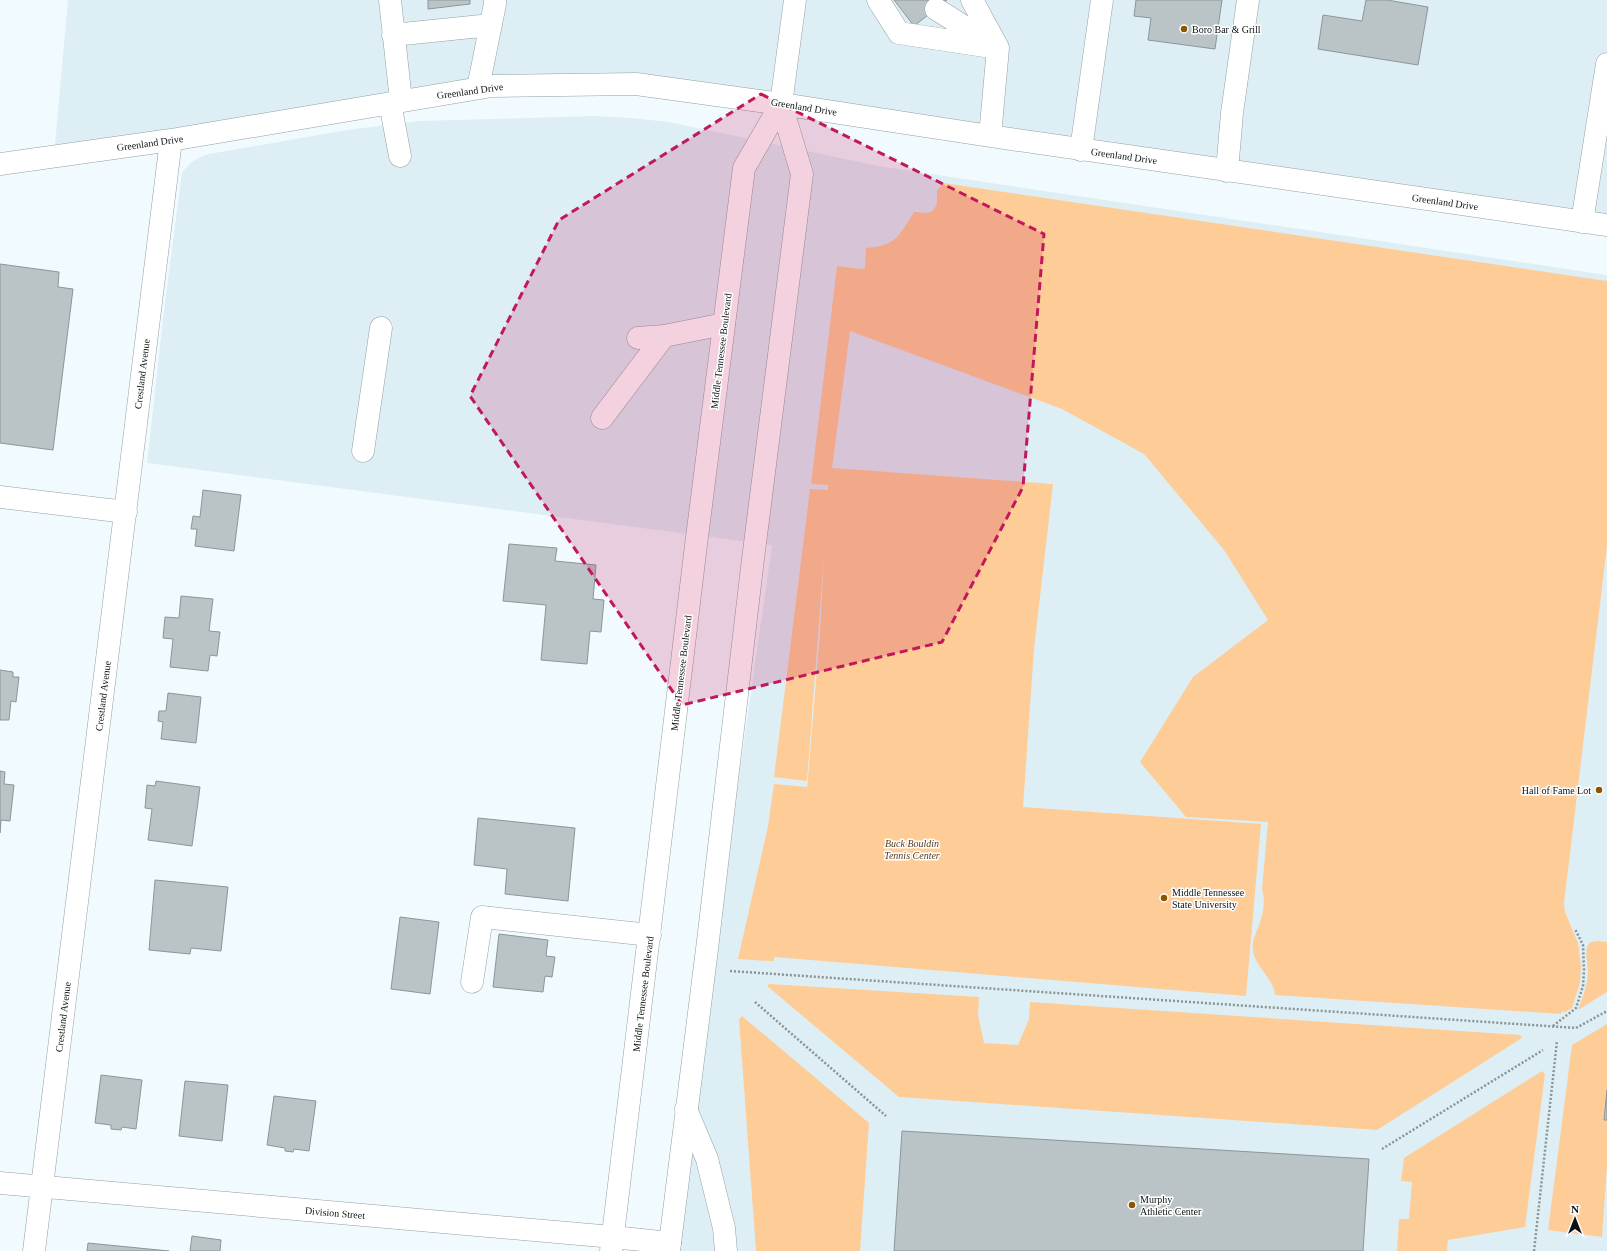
<svg xmlns="http://www.w3.org/2000/svg" width="1607" height="1251" font-family="'Times New Roman',serif">
	<rect width="100%" height="100%" fill="#f1fbff"/>
	<path fill="#ddeff5" d="M68 0H1607V225L781 104 492 86 54 156Z
		M595 116 632 118 669 122 878 166 1607 275V1251H671L772 545 147 463 164 310 182 172 192 162 200 157 209 154 347 130 419 121Z"/>
	<path fill="#fecd97" d="M943 183 1607 281V546L1564 903 1565 912 1578 943 1581 967 1580 983 1572 1008 1565 1012 1562 1011 1561 1014 1275 995C1275 981 1256 967 1253 952 1251 940 1258 930 1261 919 1264 911 1265 897 1262 889L1268 822 1186 817 1140 762 1193 677 1268 620 1224 550 1144 454 1062 409 850 331 832 468 1053 484 1034 649 1023 807 1261 824 1246 996 774 957V961H769L738 959 768 826 774 784 807 787V790L820 632 824 556 807 781 774 777 810 489 828 490V485L811 484 837 266 861 269 865 268 866 248C897 246 899 235 914 212L927 213 933 211 937 204V191Z
		M1597 941 1607 942V992L1578 1010C1582 998 1588 985 1588 972 1588 964 1583 947 1591 942Z
		M769 984 979 997 978 1015 984 1043 1018 1045 1029 1019 1030 1002 1520 1035 1522 1038 1377 1130 899 1097 767 986Z
		M742 1016 869 1123 860 1251H756L739 1019Z
		M1607 1024V1166L1602 1237 1548 1230 1572 1045Z
		M1542 1071 1545 1074 1525 1227 1448 1240 1447 1251H1397L1399 1219H1409L1412 1182 1401 1181 1404 1158Z"/>
	<path fill="#bac4c7" stroke="#8c9699" d="M428 0H470V4L428 9Z
		M894 0H947L914 26Z
		M1136 0H1222L1215 49 1148 40 1151 18 1134 16Z
		M1366 0H1387L1428 7 1418 65 1318 49 1323 15 1362 21Z
		M0 264 59 272 58 287 73 289 53 450 0 443Z
		M203 490 241 495 234 551 195 546 197 529H191L193 516 200 517Z
		M509 544 557 548 555 561 596 565 593 599 604 600 601 632 590 631 587 664 541 660 546 605 503 601Z
		M181 596 213 599 209 631 220 632 217 656 210 655 208 671 170 667 173 639 163 638 165 617 179 618Z
		M0 670 13 672V677H19L16 702 11 701 9 720H0Z
		M168 693 201 697 196 743 161 739 163 722 158 721 159 711H166Z
		M0 771 5 772 4 784 14 785 10 821 1 820 0 833Z
		M156 781 200 787 192 846 148 840 152 809 145 808 147 785 155 786Z
		M478 818 575 828 568 901 505 894 507 869 474 865Z
		M155 880 228 887 221 951 191 948 190 954 149 950Z
		M400 917 439 922 430 994 391 989Z
		M499 934 548 940 546 956 555 957 552 977 545 976 543 992 493 987Z
		M101 1075 142 1080 136 1129 122 1127 121 1130 111 1129V1125L95 1123Z
		M185 1081 228 1085 222 1141 179 1136Z
		M1607 1090V1120H1604Z
		M274 1096 316 1101 309 1151 294 1149 293 1152 285 1151V1148L267 1145Z
		M902 1131 1369 1159 1363 1251H894Z
		M192 1236 221 1240 220 1251H190Z
		M88 1243 169 1251H87Z"/>
	<g fill="none" stroke-linecap="round" stroke-linejoin="round">
		<g stroke="#959fa1" stroke-width="23">
			<path id="minor" d="M390 0 401 101
				M878 0 899 33 998 48 990 136
				M936 9 998 48 972 0
				M393 35 491 25
				M478 88 495 4V0
				M390 103 400 156
				M1081 150 1102 0
				M0 164 171 140 492 86 636 84 781 104 990 136 1607 225
				M1227 171 1232 113 1248 0
				M1582 222 1607 64
				M638 338 664 336 724 324
				M602 418 664 336
				M363 451 381 328
				M0 497 126 512
				M472 982 482 917 650 935
				M686 1109 707 1159 724 1228 726 1251
				M0 1183 613 1237 670 1243
				M34 1251 171 140"/>
		</g>
		<g stroke="#959fa1" stroke-width="23">
			<path id="major" d="M611 1251 696 545 744 168 781 104 795 0
				M669 1251 707 949 753 559 802 174 781 104"/>
		</g>
		<path stroke="#8a9294" stroke-width="2.5" stroke-dasharray="2 2" stroke-linecap="butt" d="M730 971 1576 1028 1607 1011
			M755 1002 886 1116
			M1553 1026 1576 1008 1583 986 1584 970 1583 945 1575 929
			M1382 1149 1543 1050
			M1534 1251 1557 1041"/>
		<use href="#minor" stroke="#fff" stroke-width="22"/>
		<use href="#major" stroke="#fff" stroke-width="22"/>
	</g>
	<path fill="#c2185b" fill-opacity="0.2" stroke="#c2185b" stroke-width="3" stroke-dasharray="8 5" stroke-linejoin="round" d="M761 94 1044 234 1023 487 942 642 682 705 470 396 559 220Z"/>
	<g fill="#8a5602" stroke="#fff" stroke-width="1.5">
		<circle cx="1184" cy="29" r="4"/>
		<circle cx="1599" cy="790" r="4"/>
		<circle cx="1164" cy="898" r="4"/>
		<circle cx="1132" cy="1205" r="4"/>
	</g>
	<g text-anchor="middle" dominant-baseline="central" stroke-width="3" stroke-linejoin="round" paint-order="stroke">
		<g font-size="10" fill="#0d1112" stroke="#fff" text-anchor="start">
			<text x="1192" y="29">Boro Bar &amp; Grill</text>
			<text x="1591" y="790" text-anchor="end">Hall of Fame Lot</text>
			<text x="1172" y="892">Middle Tennessee<tspan x="1172" dy="12">State University</tspan></text>
			<text x="1140" y="1199">Murphy<tspan x="1140" dy="12">Athletic Center</tspan></text>
		</g>
		<g font-size="10" fill="#0d1112" stroke="#fff">
			<text transform="translate(470 91) rotate(-8)">Greenland Drive</text>
			<text transform="translate(804 107) rotate(9)">Greenland Drive</text>
			<text transform="translate(150 143) rotate(-8)">Greenland Drive</text>
			<text transform="translate(1124 156) rotate(8)">Greenland Drive</text>
			<text transform="translate(1445 202) rotate(8)">Greenland Drive</text>
			<text transform="translate(721 351) rotate(-83)">Middle Tennessee Boulevard</text>
			<text transform="translate(142 374) rotate(-83)">Crestland Avenue</text>
			<text transform="translate(681 673) rotate(-83)">Middle Tennessee Boulevard</text>
			<text transform="translate(103 696) rotate(-83)">Crestland Avenue</text>
			<text transform="translate(643 994) rotate(-83)">Middle Tennessee Boulevard</text>
			<text transform="translate(63 1017) rotate(-83)">Crestland Avenue</text>
			<text transform="translate(335 1213) rotate(5)">Division Street</text>
		</g>
		<g font-size="10" font-style="italic" fill="#533a1c" stroke="#fff">
			<text x="912" y="843">Buck Bouldin<tspan x="912" dy="12">Tennis Center</tspan></text>
		</g>
	</g>
	<g transform="translate(1575 1219)" stroke="#ffffff" stroke-width="3" paint-order="stroke">
	<path d="M0-3L7 15L0 10L-7 15Z" fill="#0d1112"/>
	<text y="-6" font-size="11" font-weight="bold" text-anchor="middle" fill="#0d1112">N</text>
	</g>
</svg>
